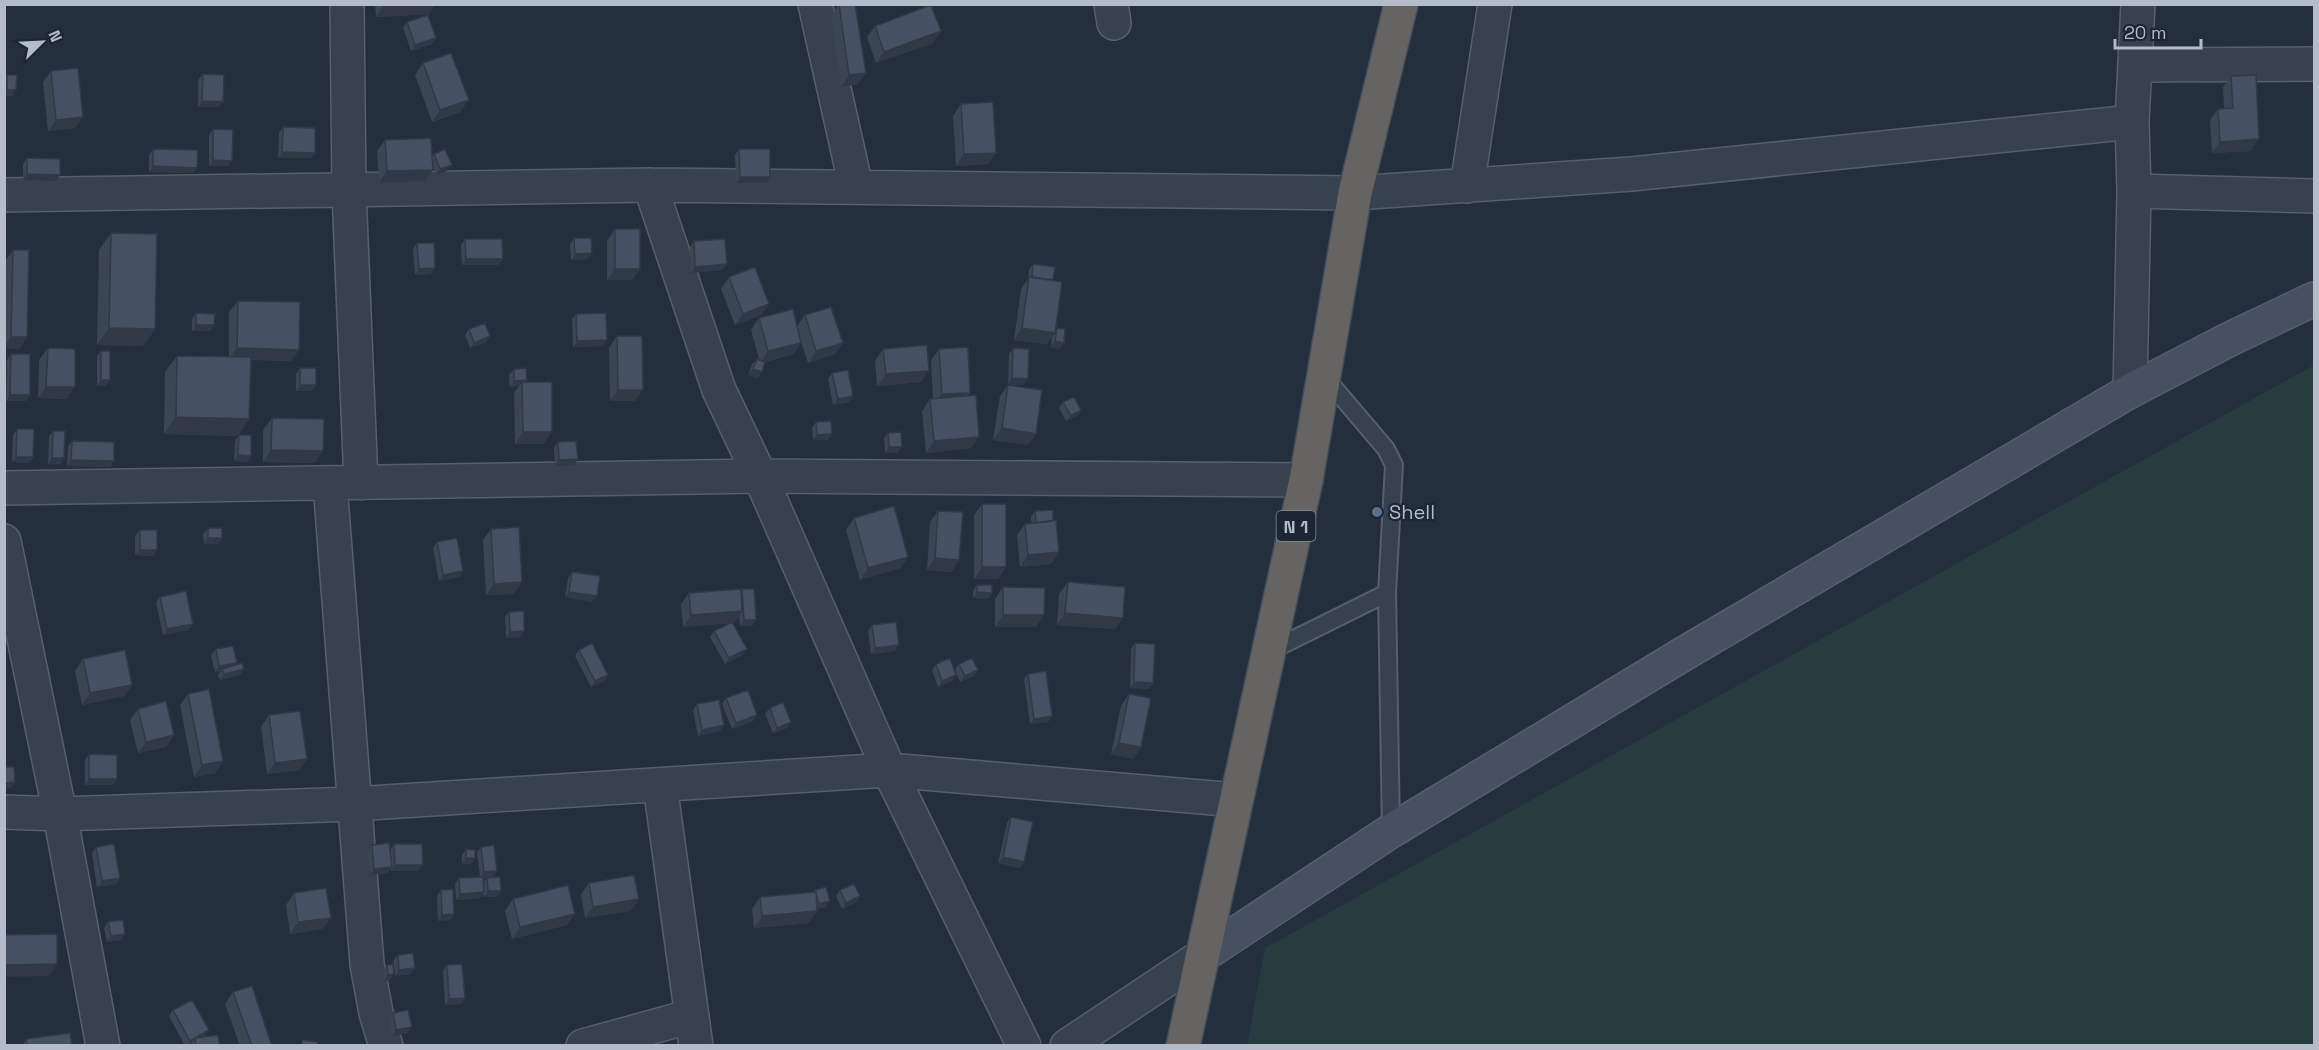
<svg xmlns="http://www.w3.org/2000/svg" width="2319" height="1050" font-family="'Space Grotesk',sans-serif">
	<rect width="100%" height="100%" fill="#242f3e"/>
	<path fill="#263c3f" d="M2314 365V1045H1247L1265 948Z"/>
	<g fill="none" stroke-linecap="round" stroke-linejoin="round">
		<g stroke="#565f6c" stroke-width="20">
			<path id="service" d="M1387 593 1391 831
				M1268 652 1387 593 1394 465 1386 449 1324 376"/>
		</g>
		<g stroke="#565f6c" stroke-width="36">
			<path id="minor" d="M347 4 349 191 361 483
				M815 4 856 187
				M1111 4 1114 23
				M2135 65 2314 64
				M650 185 719 390 760 476 889 770 1024 1046
				M1467 186 1495 4
				M2134 191 2314 196
				M4 195 650 185 1355 193 1631 174 2132 122
				M2130 391 2134 191 2132 122 2138 4
				M330 484 367 964 376 1013 386 1046
				M4 488 760 476 1306 480
				M4 541 60 814 103 1046
				M660 785 696 1046
				M4 812 60 814 354 804 889 770 1236 800
				M583 1046 692 1016"/>
		</g>
		<g stroke="#565f6c" stroke-width="36">
			<path id="tertiary" d="M1067 1046 1202 956"/>
		</g>
		<g stroke="#565f6c" stroke-width="36">
			<path id="secondary" d="M1202 956 1391 831 1685 653 2130 391 2230 339 2314 299"/>
		</g>
		<g stroke="#434c59" stroke-width="36">
			<path id="trunk" d="M1183 1046 1306 480 1355 193 1401 4"/>
		</g>
		<use href="#service" stroke="#38414e" stroke-width="16"/>
		<use href="#minor" stroke="#38414e" stroke-width="33"/>
		<use href="#tertiary" stroke="#38414e" stroke-width="33"/>
		<use href="#secondary" stroke="#465061" stroke-width="33"/>
		<use href="#trunk" stroke="#656462" stroke-width="33"/>
	</g>
	<path fill="#3b4654" d="M375 4H435L429 14 376 17Z
		M839 4 858 84 841 87 831 16Z
		M407 22 432 44 411 51 403 28Z
		M875 26 933 43 876 63 867 37Z
		M423 63 460 112 432 122 415 75Z
		M51 71 83 117 75 128 48 131 43 82Z
		M203 74 219 107H198V80Z
		M7 75 12 96H4V79Z
		M2231 76 2251 151 2212 153 2210 120 2218 109 2224 108 2223 87Z
		M961 104 996 153 988 164 956 166 953 116Z
		M283 127 315 153 311 158H278L279 133Z
		M213 129 232 161 228 166H209V135Z
		M385 140 432 157 434 154 447 171 436 175 432 165 433 170 424 181 379 183 377 151Z
		M153 149 197 168 193 173 149 172V155Z
		M739 149 770 177 766 183H736L735 155Z
		M27 158 56 181 23 180V164Z
		M615 229 640 269 632 280H607V241Z
		M111 233 155 329 143 346 97 345 99 250Z
		M574 238 588 259 571 260 570 244Z
		M465 239 503 259 498 265H462L461 245Z
		M694 241 727 264 722 270 691 273 690 247Z
		M417 243 435 268 431 274 415 275 413 249Z
		M13 250 27 337 19 349 4 348 5 261Z
		M1033 264 1052 281 1056 330 1057 328 1060 349 1051 347 1052 337 1047 344 1014 340 1021 289 1028 279 1029 270Z
		M729 277 769 304 761 315 735 325 721 289Z
		M238 301 299 350 291 361 251 360 249 419 238 436 164 434 165 372 177 356 229 357V312Z
		M196 313 214 325 210 331H192V319Z
		M576 314 603 346 573 347 572 319Z
		M805 315 835 354 808 363 800 339 801 343 793 354 765 362 762 372 758 378 748 375 752 364 757 359H759L751 330 759 318 797 326Z
		M469 329 486 342 470 348 465 335Z
		M617 336 635 401H610L609 348Z
		M48 348 67 399 38 398 39 360Z
		M1013 348 1024 385 1008 384 1009 354Z
		M883 349 921 382 877 386 875 361Z
		M939 349 970 393 968 396 971 448 926 453 922 411 930 399H933L931 360Z
		M101 351 106 386H97V356Z
		M11 354 26 401H6L7 360Z
		M300 368 316 385 312 391H296V374Z
		M514 369 527 380 525 382 544 444H515L514 393 519 386 510 387 509 375Z
		M832 373 853 396 849 402 833 405 828 379Z
		M1008 385 1036 434 1028 445 993 440 1000 396Z
		M1063 402 1081 410 1077 416 1066 421 1059 408Z
		M272 418 323 451 315 463 263 462V430Z
		M816 422 832 434 827 440H813L812 428Z
		M17 429 33 457 29 463 12 462 13 435Z
		M53 431 64 458 60 464H48L49 436Z
		M888 433 902 447 897 453H885L884 438Z
		M239 435 251 456 247 462 234 461 235 441Z
		M72 441 114 461 110 467 67 466 68 447Z
		M558 442 578 459 574 465 555 466 554 448Z
		M982 504 1006 567 998 579H974V515Z
		M938 511 959 560 951 572 927 570 930 522Z
		M1035 511 1053 521 1059 552 1051 564 1020 567 1017 535 1025 524 1031 523V517Z
		M854 518 908 557 900 568 860 580 846 530Z
		M208 528 222 538 218 544H204L203 534Z
		M491 529 514 594 486 595 483 540Z
		M140 530 157 550 153 556 135 555V536Z
		M437 542 463 571 459 577 439 581 433 548Z
		M572 572 592 602 565 597 568 578Z
		M1068 582 1115 629 1057 625 1059 594Z
		M977 585 988 599 973 598V591Z
		M1003 587 1036 627H995V599Z
		M742 589 756 620 752 626H740L739 615 734 623H732L747 649 742 655 725 664 710 637 714 631 730 623 683 627 681 604 689 593 741 591Z
		M160 597 189 630 163 635 156 602Z
		M509 612 520 637 506 638 505 617Z
		M872 625 895 651 871 654 868 631Z
		M1135 643 1153 683 1149 689 1130 688 1131 649Z
		M216 649 237 663 235 665 244 669 240 675 220 680 218 675 221 671 215 672 211 655Z
		M579 650 608 675 604 681 591 687 575 656Z
		M83 659 132 685 124 696 82 705 75 671Z
		M936 664 952 681 938 687 932 670Z
		M959 664 978 670 974 676 960 682 955 670Z
		M1028 674 1052 716 1048 722 1030 724 1024 679Z
		M188 694 223 761 215 773 194 777 180 705Z
		M1129 694 1141 747 1133 759 1111 754 1121 706Z
		M726 698 753 721 732 729 722 704Z
		M697 704 720 731 698 736 693 710Z
		M770 708 787 728 773 733 765 714Z
		M138 709 174 735 166 747 138 753 130 720Z
		M269 715 307 759 299 770 267 774 261 727Z
		M89 754 113 785H85V760Z
		M1011 817 1024 862 1020 868 998 863 1007 823Z
		M394 844 418 871H391V868L388 873 370 875 367 851 372 845 390 850Z
		M96 847 120 878 116 884 97 887 92 853Z
		M481 847 493 877 483 878V883L487 878 501 891 497 897H484L483 893 480 898 456 900 455 884 459 878 480 877 477 853Z
		M466 849 475 858 471 864H462V855Z
		M589 883 639 899 630 911 585 918 581 894Z
		M441 890 454 914 450 920 438 921 437 896Z
		M815 890 826 907 817 909 809 923 754 928 752 909 760 897 813 892Z
		M840 890 860 896 856 902 842 909 836 896Z
		M294 893 323 929 290 934 286 905Z
		M513 899 567 925 512 939 505 911Z
		M108 922 121 940 107 942 104 928Z
		M398 955 411 974 395 976 393 961Z
		M387 965 390 980 384 981 383 971Z
		M447 965 465 998 461 1004 445 1005 443 971Z
		M233 992 272 1046H240L225 1004Z
		M173 1010 205 1036 203 1037 220 1046H190L191 1044 188 1046H185L169 1016Z
		M393 1013 412 1027 407 1033 392 1036 389 1019Z
		M26 1039 72 1046H22Z"/>
	<path fill="#303945" d="M403 4H435L429 14 376 17 384 5Z
		M941 31 933 43 876 63 884 52Z
		M436 38 432 44 411 51 415 45Z
		M866 73 858 84 841 87 849 75Z
		M7 90H16L12 96H4V92Z
		M469 100 460 112 432 122 440 110Z
		M202 101 223 102 219 107H198Z
		M83 117 75 128 48 131 56 120Z
		M2259 139 2251 151 2212 153 2220 142Z
		M282 152 315 153 311 158H278Z
		M996 153 988 164 956 166 964 154Z
		M213 160 232 161 228 166H209Z
		M452 165 447 171 436 175 440 169Z
		M153 166 197 168 193 173 149 172Z
		M433 170 424 181 379 183 387 171Z
		M27 174 60 175 56 181 23 180Z
		M740 177H770L766 183H736Z
		M592 253 588 259 571 260 575 254Z
		M466 259H503L498 265H462Z
		M727 264 722 270 691 273 695 267Z
		M435 268 431 274 415 275 419 269Z
		M615 269H640L632 280H607Z
		M769 304 761 315 735 325 743 314Z
		M196 325H214L210 331H192Z
		M109 328 155 329 143 346 97 345Z
		M1022 328 1055 333 1047 344 1014 340Z
		M490 336 486 342 470 348 474 343Z
		M11 337H27L19 349 4 348V346Z
		M607 340 603 346 573 347 577 341Z
		M1055 341 1064 343 1060 349 1051 347Z
		M801 343 793 354 760 363 768 351Z
		M843 343 835 354 808 363 816 351Z
		M237 348 299 350 291 361 229 359Z
		M753 369 762 372 758 378 748 375Z
		M929 371 921 382 877 386 886 374Z
		M1012 378 1028 379 1024 385 1008 384Z
		M101 380H110L106 386H97Z
		M527 380 522 386V382L519 386 510 387 514 381Z
		M300 385H316L312 391H296Z
		M46 387H75L67 399 38 398Z
		M618 390H643L635 401H610Z
		M970 393 962 404 934 406 942 394Z
		M10 395H30L26 401H6Z
		M853 396 849 402 833 405 838 399Z
		M1081 410 1077 416 1066 421 1071 416Z
		M176 417 249 419 238 436 164 434Z
		M1002 428 1036 434 1028 445 993 440Z
		M523 432H552L544 444H515Z
		M832 434 827 440H813L817 435Z
		M979 437 971 448 926 453 934 441Z
		M889 447H902L897 453H885Z
		M271 450 323 451 315 463 263 462Z
		M238 455 251 456 247 462 234 461Z
		M16 457H33L29 463 12 462Z
		M52 458H64L60 464H48Z
		M578 459 574 465 555 466 559 460Z
		M71 460 114 461 110 467 67 466Z
		M208 538H222L218 544H204Z
		M140 550H157L153 556 135 555Z
		M1059 552 1051 564 1020 567 1028 555Z
		M908 557 900 568 860 580 868 568Z
		M935 558 959 560 951 572 927 570Z
		M982 567H1006L998 579H974Z
		M463 571 459 577 439 581 443 575Z
		M522 582 514 594 486 595 494 584Z
		M569 592 597 596 592 602 565 597Z
		M977 592 992 593 988 599 973 598Z
		M742 611 734 623 683 627 691 615Z
		M1065 613 1123 618 1115 629 1057 625Z
		M1003 615H1044L1036 627H995Z
		M744 620H756L752 626H740Z
		M193 624 189 630 163 635 167 629Z
		M524 631 520 637 506 638 510 632Z
		M899 645 895 651 871 654 875 648Z
		M747 649 742 655 725 664 729 658Z
		M237 663 232 668 222 669 221 671 215 672 219 666Z
		M244 669 240 675 220 680 224 674Z
		M978 670 974 676 960 682 965 676Z
		M608 675 604 681 591 687 595 681Z
		M956 675 952 681 938 687 942 681Z
		M1134 682 1153 683 1149 689 1130 688Z
		M132 685 124 696 82 705 90 693Z
		M757 715 753 721 732 729 736 723Z
		M1052 716 1048 722 1030 724 1034 719Z
		M791 722 787 728 773 733 777 728Z
		M724 725 720 731 698 736 702 730Z
		M174 735 166 747 138 753 146 742Z
		M1119 743 1141 747 1133 759 1111 754Z
		M307 759 299 770 267 774 275 763Z
		M223 761 215 773 194 777 202 765Z
		M89 779H117L113 785H85Z
		M15 782 11 788H4L5 783Z
		M1003 857 1024 862 1020 868 998 863Z
		M466 858H475L471 864H462Z
		M395 865H423L418 871H391Z
		M392 867 388 873 370 875 374 869Z
		M497 871 493 877 480 878 484 872Z
		M120 878 116 884 97 887 102 881Z
		M488 891H501L497 897H484Z
		M484 892 480 898 456 900 460 894Z
		M860 896 856 902 842 909 846 903Z
		M639 899 630 911 585 918 593 907Z
		M830 901 826 907 815 910 819 904Z
		M817 911 809 923 754 928 762 916Z
		M454 914 450 920 438 921 442 915Z
		M575 914 567 925 512 939 520 927Z
		M331 918 323 929 290 934 298 922Z
		M125 934 121 940 107 942 111 936Z
		M57 964 49 976 4 977V965Z
		M415 968 411 974 395 976 399 970Z
		M394 974 390 980 384 981 388 975Z
		M465 998 461 1004 445 1005 449 999Z
		M412 1027 407 1033 392 1036 396 1030Z
		M209 1030 205 1036 196 1041 195 1038Z
		M195 1038 191 1044 187 1046 190 1041Z"/>
	<path fill="#455162" stroke="#303945" stroke-width="1.5" d="M839 4H855L866 73 849 75Z
		M931 5 941 31 884 52 875 26Z
		M428 15 436 38 415 45 407 22Z
		M451 53 469 100 440 110 423 63Z
		M78 68 83 117 56 120 51 71Z
		M203 74 224 75 223 102 202 101Z
		M7 75H17L16 90H7Z
		M2256 75 2259 139 2220 142 2218 109 2233 108 2231 76Z
		M993 102 996 153 964 154 961 104Z
		M283 127 315 128V153L282 152Z
		M213 129 233 130 232 161 213 160Z
		M431 138 433 170 387 171 385 140Z
		M153 149 198 150 197 168 153 166Z
		M445 149 452 165 440 169 434 154Z
		M739 149H770V177H740Z
		M27 158 60 159V175L27 174Z
		M615 229H640V269H615Z
		M111 233 157 234 155 329 109 328Z
		M574 238H591L592 253 575 254Z
		M465 239H502L503 259H466Z
		M725 239 727 264 695 267 694 241Z
		M417 243H434L435 268 419 269Z
		M13 250H29L27 337H11Z
		M1033 264 1055 267 1053 280 1032 277Z
		M755 267 769 304 743 314 729 277Z
		M1029 277 1062 282 1055 333 1022 328Z
		M238 301 300 302 299 350 237 348Z
		M831 307 843 343 816 351 805 315Z
		M793 309 801 343 768 351 759 318Z
		M196 313 215 314 214 325H196Z
		M606 313 607 340 577 341 576 314Z
		M485 323 490 336 474 343 469 329Z
		M1057 328 1065 329 1064 343 1055 341Z
		M617 336H642L643 390H618Z
		M927 345 929 371 886 374 883 349Z
		M968 347 970 393 942 394 939 349Z
		M48 348 75 349V387H46Z
		M1013 348 1029 349 1028 379 1012 378Z
		M101 351H110V380H101Z
		M11 354H30V395H10Z
		M177 356 251 357 249 419 176 417Z
		M757 359 765 362 762 372 753 369Z
		M300 368H316V385H300Z
		M526 368 527 380 514 381V369Z
		M848 370 853 396 838 399 832 373Z
		M522 382H552V432H523Z
		M1008 385 1042 390 1036 434 1002 428Z
		M976 395 979 437 934 441 930 399Z
		M1074 397 1081 410 1071 416 1063 402Z
		M272 418 324 419 323 451 271 450Z
		M831 421 832 434 817 435 816 422Z
		M17 429H34L33 457H16Z
		M53 431H65L64 458H52Z
		M901 432 902 447H889L888 433Z
		M239 435H251V456L238 455Z
		M72 441 114 442V461L71 460Z
		M576 441 578 459 559 460 558 442Z
		M982 504H1006V567H982Z
		M894 506 908 557 868 568 854 518Z
		M1053 510V521L1036 523 1035 511Z
		M938 511 963 512 959 560 935 558Z
		M1056 520 1059 552 1028 555 1025 524Z
		M519 527 522 582 494 584 491 529Z
		M208 528H222V538H208Z
		M140 530H157V550H140Z
		M457 538 463 571 443 575 437 542Z
		M572 572 600 576 597 596 569 592Z
		M1068 582 1125 587 1123 618 1065 613Z
		M977 585H992V593L977 592Z
		M1003 587 1045 588 1044 615H1003Z
		M741 589 742 611 691 615 689 593Z
		M742 589H754L756 620H744Z
		M186 591 193 624 167 629 160 597Z
		M524 611V631L510 632 509 612Z
		M732 622 747 649 729 658 714 631Z
		M896 622 899 645 875 648 872 625Z
		M592 643 608 675 595 681 579 650Z
		M1135 643 1155 644 1153 683 1134 682Z
		M233 646 237 663 219 666 216 649Z
		M125 650 132 685 90 693 83 659Z
		M950 658 956 675 942 681 936 664Z
		M972 658 978 670 965 676 959 664Z
		M242 663 244 669 224 674 222 669Z
		M1046 671 1052 716 1034 719 1028 674Z
		M209 689 223 761 202 765 188 694Z
		M748 690 757 715 736 723 726 698Z
		M1129 694 1151 698 1141 747 1119 743Z
		M719 700 724 725 702 730 697 704Z
		M166 701 174 735 146 742 138 709Z
		M783 702 791 722 777 728 770 708Z
		M300 711 307 759 275 763 269 715Z
		M89 754 117 755V779H89Z
		M4 767H14L15 782 5 783Z
		M1011 817 1033 822 1024 862 1003 857Z
		M389 843 392 867 374 869 372 845Z
		M114 844 120 878 102 881 96 847Z
		M394 844H422L423 865H395Z
		M494 845 497 871 484 872 481 847Z
		M466 849 475 850V858H466Z
		M634 875 639 899 593 907 589 883Z
		M483 877 484 892 460 894 459 878Z
		M500 877 501 891H488L487 878Z
		M854 884 860 896 846 903 840 890Z
		M568 885 575 914 520 927 513 899Z
		M826 887 830 901 819 904 815 890Z
		M326 888 331 918 298 922 294 893Z
		M453 889 454 914 442 915 441 890Z
		M816 892 817 911 762 916 760 897Z
		M123 920 125 934 111 936 108 922Z
		M57 934V964L4 965V935Z
		M413 953 415 968 399 970 398 955Z
		M393 964 394 974 388 975 387 965Z
		M462 964 465 998 449 999 447 965Z
		M252 986 272 1046H252L233 992Z
		M192 1000 209 1030 190 1041 173 1010Z
		M408 1010 412 1027 396 1030 393 1013Z
		M70 1033 72 1046H27L26 1039Z
		M218 1035 220 1046H196L195 1038Z
		M302 1040 318 1042V1046H302Z"/>
	<circle fill="#5c6f8a" stroke="#1d2633" stroke-width="2" cx="1377" cy="512" r="6"/>
	<g text-anchor="middle" dominant-baseline="central" stroke-width="4.5" stroke-linejoin="round" paint-order="stroke">
		<rect fill="#1d2633" stroke="#878f9c" stroke-width="1.5" x="1276.5" y="511" width="39" height="30" rx="4.5"/>
		<g font-size="18" font-weight="bold" fill="#b4bcc9">
			<text x="1296" y="526">N 1</text>
		</g>
		<g font-size="20" fill="#b4bcc9" stroke="#1d2633" text-anchor="start">
			<text x="1389" y="512">Shell</text>
		</g>
	</g>
	<rect width="2319" height="1050" fill="none" stroke="#b4bcc9" stroke-width="12"/>
	<g transform="translate(42 42) rotate(66)" stroke="#1d2633" stroke-width="4.5" paint-order="stroke">
	<path d="M0-4.5L10 22L0 15L-10 22Z" fill="#b4bcc9"/>
	<text y="-9" font-size="16" font-weight="bold" text-anchor="middle" fill="#b4bcc9">N</text>
	</g>
	<path d="M2115 39v9h86v-9" fill="none" stroke="#b4bcc9" stroke-width="3"/>
	<text x="2124" y="39" font-size="18" fill="#b4bcc9" stroke="#1d2633" stroke-width="4.5" paint-order="stroke">20 m</text>
</svg>
